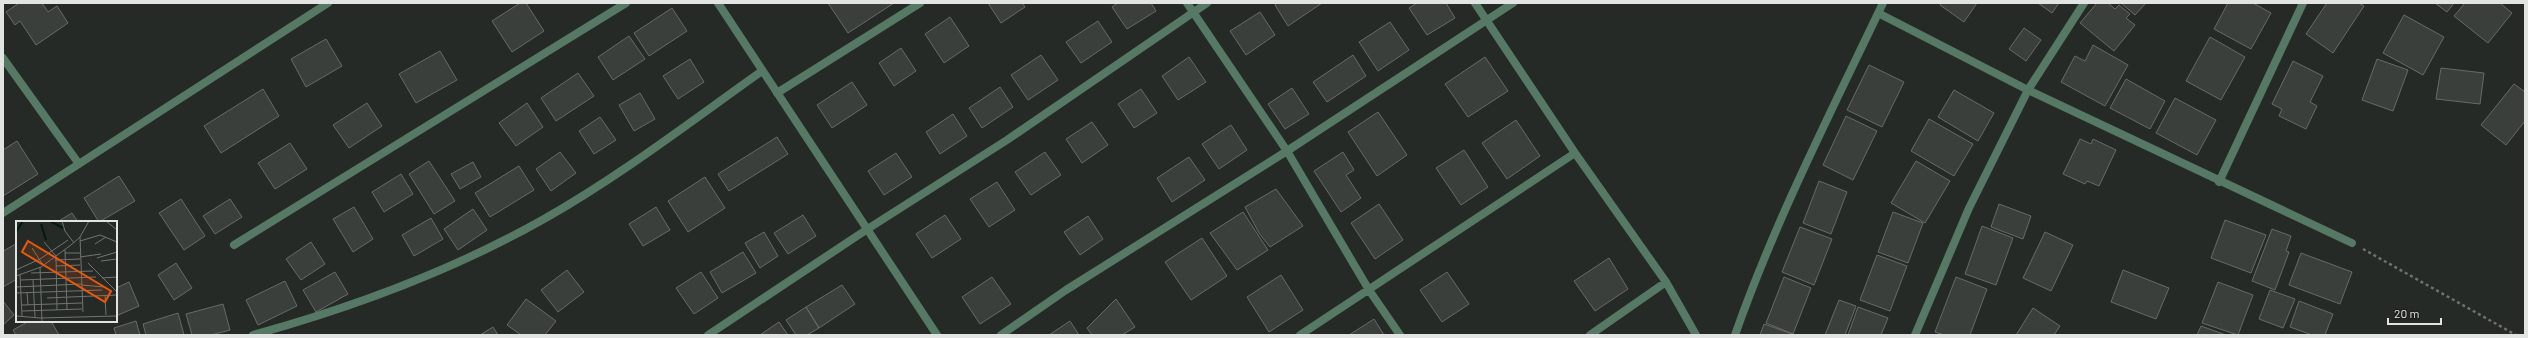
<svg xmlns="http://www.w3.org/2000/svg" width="2528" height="338" font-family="Barlow,sans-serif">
	<rect width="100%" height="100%" fill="#262a27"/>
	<path fill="#3b3f3c" stroke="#676b68" d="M19 3H42L48 12 57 6 68 23 36 45 20 21 15 25 6 12Z
		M520 3H526L544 31 512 52 492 21Z
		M828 3H894L848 33Z
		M988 3H1022L1025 7 1001 23Z
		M1118 3H1151L1156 11 1127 29 1112 7Z
		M1277 3H1322L1288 26 1275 5Z
		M1417 3H1446L1455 18 1427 35 1409 8Z
		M1941 3H1977L1964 22 1940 5Z
		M2038 3H2059L2052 13Z
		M2097 3H2108L2115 9 2119 5 2130 14 2126 18 2135 25 2114 51 2080 23Z
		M2121 3H2146L2135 15Z
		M2228 3H2253L2271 13 2251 49 2214 29Z
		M2327 3H2359L2364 6 2333 53 2306 34Z
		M2435 3H2454L2447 12Z
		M2465 3H2500L2512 13 2488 43 2454 16Z
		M672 8 687 31 649 56 634 33Z
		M1260 12 1275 35 1246 55 1230 31Z
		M2404 15 2444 37 2423 75 2383 53Z
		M950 17 969 46 944 63 925 34Z
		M1098 21 1112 42 1081 63 1066 42Z
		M1390 22 1409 50 1378 71 1359 42Z
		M2024 28 2041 40 2026 61 2009 49Z
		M629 36 645 59 613 80 598 57Z
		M2210 37 2245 57 2221 100 2186 81Z
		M326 39 342 66 306 87 291 59Z
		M2093 45 2128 65 2105 106 2061 82 2075 56 2085 61Z
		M901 48 916 71 894 86 879 63Z
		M440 51 457 80 416 103 399 74Z
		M1041 55 1058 80 1028 100 1011 75Z
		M1353 55 1366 76 1327 102 1313 82Z
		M1189 57 1206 82 1178 100 1162 76Z
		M1485 57 1508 91 1468 117 1445 84Z
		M690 59 704 82 678 99 663 76Z
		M2377 59 2408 70 2393 111 2362 100Z
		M2293 61 2323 76 2310 102 2317 106 2306 129 2279 116 2282 109 2272 104Z
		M1869 65 1904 82 1882 127 1847 110Z
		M2441 68 2484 73 2480 104 2436 99Z
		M578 73 594 96 556 121 541 98Z
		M2126 79 2165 101 2150 129 2110 108Z
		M852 82 867 105 832 128 817 105Z
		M2514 84 2525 92V121L2506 145 2481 125Z
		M1000 87 1013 107 982 128 969 108Z
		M1292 88 1309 114 1285 129 1268 104Z
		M263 89 279 116 221 153 204 126Z
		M1141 89 1157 113 1134 128 1118 104Z
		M1954 90 1994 113 1978 141 1938 117Z
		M640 93 655 119 634 131 619 105Z
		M2175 98 2216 120 2197 155 2156 133Z
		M367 103 382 126 349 148 333 125Z
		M527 103 543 127 516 146 499 123Z
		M1378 112 1407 155 1377 176 1348 132Z
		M953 114 967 136 940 154 926 132Z
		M1846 116 1877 131 1853 180 1823 165Z
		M600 117 616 140 594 154 579 131Z
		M1929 119 1973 144 1954 176 1911 151Z
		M1516 120 1540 156 1507 179 1482 143Z
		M1092 122 1108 145 1082 163 1066 139Z
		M1231 125 1247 150 1219 169 1202 144Z
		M777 137 788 154 729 191 718 174Z
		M2080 139 2091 144 2093 139 2116 150 2099 186 2087 181 2085 184 2063 174Z
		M17 141 38 174 3 196V150Z
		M290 143 307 169 275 189 258 163Z
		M1464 150 1488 187 1461 205 1436 168Z
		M560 152 576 173 551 191 536 169Z
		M1045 152 1061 175 1031 195 1015 172Z
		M1343 152 1354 170 1346 175 1361 198 1341 212 1314 171Z
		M896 153 912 177 884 195 868 171Z
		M1189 157 1205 180 1172 202 1157 178Z
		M429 161 455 201 434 214 409 174Z
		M1916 161 1950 181 1925 223 1891 203Z
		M473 162 481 177 460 189 451 174Z
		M519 166 534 190 490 217 475 193Z
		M401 174 413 194 384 212 372 192Z
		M119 176 135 201 99 222 84 198Z
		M705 177 725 208 688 232 668 201Z
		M1819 181 1847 192 1831 234 1803 223Z
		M997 182 1015 210 989 227 970 199Z
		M1276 189 1303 226 1270 247 1259 233 1245 207Z
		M181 199 205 236 184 250 159 213Z
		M230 199 242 217 215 234 203 216Z
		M1379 204 1403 240 1375 259 1351 223Z
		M1999 204 2031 216 2023 239 1991 227Z
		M354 207 373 239 353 252 333 219Z
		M656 207 670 230 643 246 629 224Z
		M473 209 487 230 458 250 444 229Z
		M1243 212 1268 250 1237 270 1210 233Z
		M1893 212 1923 223 1908 263 1878 252Z
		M72 213 78 222H57Z
		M803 215 816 236 788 254 774 233Z
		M945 215 961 239 932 258 916 234Z
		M1088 216 1103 239 1080 255 1064 232Z
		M431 218 443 239 414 256 402 235Z
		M2225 220 2266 235 2251 273 2211 258Z
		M1982 226 2013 238 1996 285 1965 274Z
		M1800 227 1832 239 1814 285 1782 272Z
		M2272 229 2291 236 2286 251 2289 252 2275 290 2252 281Z
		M764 232 778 256 760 268 745 243Z
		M2045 232 2073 245 2051 291 2023 278Z
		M1202 238 1227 276 1191 300 1165 262Z
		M311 242 325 264 301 280 286 259Z
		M16 244 17 279 3 287V251Z
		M743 252 756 273 722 293 710 272Z
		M2301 253 2352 272 2340 304 2289 285Z
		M1877 255 1907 266 1890 311 1860 300Z
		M1609 258 1628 289 1595 311 1574 281Z
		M176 263 192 288 174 300 158 275Z
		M567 270 584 292 558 312 541 290Z
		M2123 270 2169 288 2156 319 2111 302Z
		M335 272 348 294 316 312 303 290Z
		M701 272 718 298 694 314 676 288Z
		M1447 272 1469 304 1442 322 1420 290Z
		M1281 275 1303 310 1269 332 1247 297Z
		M992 277 1011 304 980 324 962 297Z
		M1784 277 1811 288 1793 334 1766 323Z
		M1956 277 1987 289 1970 335H1944L1935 332Z
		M285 281 297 306 258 325 246 300Z
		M129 282 139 306 116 316V288Z
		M2218 282 2253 295 2238 335 2202 323Z
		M842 285 855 304 819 328 806 307Z
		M2270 290 2295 299 2283 328 2259 319Z
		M526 299 556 321 545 335H521L507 325Z
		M1116 299 1135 327 1122 335H1092L1087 328Z
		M1839 300 1856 306 1845 335H1825Z
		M3 301 14 315 3 325Z
		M2299 301 2333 314 2325 335H2312L2290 327Z
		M223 304 230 330 211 335H192L186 314Z
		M806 307 819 328 807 335H796L786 320Z
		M1858 307 1888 318 1881 335H1848Z
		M2033 308 2060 326 2054 335H2016Z
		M178 313 184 335H146L143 324Z
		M1374 319 1384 335H1349Z
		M29 321H51L59 335H16L13 330Z
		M136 321 140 335H116L114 328Z
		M1070 321 1079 335H1049Z
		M779 322 788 335H760Z
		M1764 324 1795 335H1760Z
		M2201 326 2226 335H2197Z
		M493 327 498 335H480Z"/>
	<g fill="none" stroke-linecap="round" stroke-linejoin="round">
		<path stroke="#6e716f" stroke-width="2.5" stroke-dasharray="3 3" stroke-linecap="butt" d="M2363 249 2516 335"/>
		<path stroke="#557964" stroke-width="8" d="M718 3 937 335
			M1187 3 1287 151 1369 290 1400 335
			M1475 3 1575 153 1666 282 1696 335
			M1878 13 2028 90 2352 243
			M3 58 79 164
			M777 93 920 3
			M2219 182 2303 3
			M3 213 328 3
			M234 245 626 3
			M253 335C354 307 452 271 544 219 620 176 690 122 762 71
			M708 335 866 230 1007 140 1207 3
			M1001 335 1066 290 1287 151 1513 3
			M1300 335 1575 153
			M1590 335 1666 282
			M1735 335C1775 221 1831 112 1883 3
			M1915 335 1969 208 2028 90 2084 3"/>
	</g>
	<g transform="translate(16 221)">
		<rect width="101" height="101" fill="#262a27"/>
		<path fill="none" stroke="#001a0c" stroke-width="2" d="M34 0 47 7M25 3 30 19M0 11 7 0"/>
		<path fill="none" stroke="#717472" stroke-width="1" d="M46 0 49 10 58 22M90 0 101 9M64 16 67 91M64 20 84 14 101 21M28 21 40 35 41 89M79 23 90 16M16 27 27 44M49 29 51 88M49 32H64M64 36 85 33M81 37 101 31M39 39 64 38M85 40 101 38M72 42 101 71M40 45 64 44M24 46 26 101M0 49 24 38 52 19M15 52 77 50M4 54 6 95M0 55 25 46 55 24 64 16 73 0M86 57 101 56M5 59 80 56M17 59 19 96M65 64 89 66M0 66 65 63M11 71 12 84M0 72 86 69M89 75 90 94M31 77 101 74M6 84 66 82M6 90 66 88M0 95 24 97 101 95"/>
		<path fill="#e8590c" fill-opacity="0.15" stroke="#e8590c" stroke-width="2" d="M12 20 95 70 89 81 6 31Z"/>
		<rect width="101" height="101" fill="none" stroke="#e2e4e3" stroke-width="2"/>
	</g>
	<rect width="2528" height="338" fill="none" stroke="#e2e4e3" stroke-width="8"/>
	<path d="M2388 318v6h53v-6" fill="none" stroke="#e2e4e3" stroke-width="2"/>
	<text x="2394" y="318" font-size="12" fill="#e2e4e3" stroke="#1c201e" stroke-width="3" paint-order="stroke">20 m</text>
</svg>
